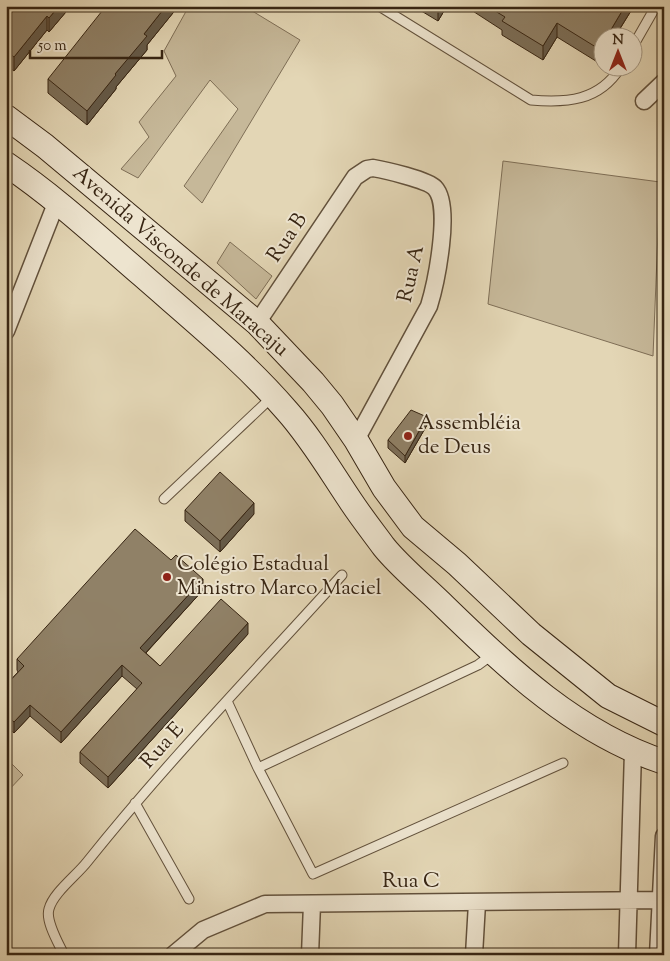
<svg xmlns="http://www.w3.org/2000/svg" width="670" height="961" font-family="'Sorts Mill Goudy',serif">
	<rect width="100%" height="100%" fill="#e3d6b5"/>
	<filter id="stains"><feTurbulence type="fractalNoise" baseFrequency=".004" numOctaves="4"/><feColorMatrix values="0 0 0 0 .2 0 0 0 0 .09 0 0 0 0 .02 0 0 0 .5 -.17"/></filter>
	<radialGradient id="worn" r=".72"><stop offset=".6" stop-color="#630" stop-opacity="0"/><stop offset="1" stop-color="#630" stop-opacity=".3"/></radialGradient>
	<path fill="#c6b899" stroke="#7e6e56" d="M189 6H244L300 40 202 203 184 186 238 109 210 80 138 178 121 169 149 137 139 122 176 76 164 51Z
		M503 161 660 182 653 356 488 304Z
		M230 242 272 276 256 299 217 263Z
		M6 758 23 775 6 793Z"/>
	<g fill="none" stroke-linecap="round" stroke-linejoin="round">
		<g stroke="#62513c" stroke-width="11">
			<path id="service" d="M379 6 531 100C567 103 599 101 620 68
				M632 48 656 6
				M164 499 273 396
				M227 701 258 768 313 874 563 763
				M258 768 478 665 493 654
				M135 803 189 899
				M64 955C59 944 45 921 49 909 53 893 77 875 87 862 167 762 256 670 342 575"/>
		</g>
		<g stroke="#62513c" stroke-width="19">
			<path id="minor" d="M644 101 664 82
				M257 323 355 177 367 169 373 168C385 170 428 180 435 188 452 206 436 283 429 306L356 440
				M6 331 57 201
				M173 955 203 930 265 904 664 900
				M310 955 312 904
				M474 955 477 903
				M627 955 633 751
				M658 955 664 836"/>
		</g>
		<g stroke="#372513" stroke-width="26">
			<path id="secondary" d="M6 117 45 146 257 323 313 382 332 405 356 440 384 488 413 527 457 564 531 634 608 696 664 724
				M6 164C55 197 98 237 142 275 192 319 244 361 287 411 312 439 331 472 352 503 362 518 373 532 384 547 401 568 426 588 445 607 510 670 576 733 664 762"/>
		</g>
		<use href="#service" stroke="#ede4cf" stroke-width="9"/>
		<use href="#minor" stroke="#ede4cf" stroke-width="16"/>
		<use href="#secondary" stroke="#ede4cf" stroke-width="24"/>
	</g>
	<path fill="#7c6f59" stroke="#372513" d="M6 6H71L49 32 47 30 14 71 6 65Z
		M177 6V8L147 45V50L116 87V89L87 125 48 93V79Z
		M413 6H447L438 21Z
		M465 6H634L599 63 557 37 543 60 502 35V30Z
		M427 425 405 463 388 448V440Z
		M185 510 254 514 220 552 185 521Z
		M203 590 146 653 160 666 248 634 108 788 80 763V752L137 689 122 676 61 743 30 716 14 733 6 726V685L18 672 17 670V659Z"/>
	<path fill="#655a48" stroke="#372513" d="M59 6H71L49 32V18Z
		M166 6H177V8L147 45V50L116 87V89L87 125V111L115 74 144 34Z
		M438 6H447L438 21Z
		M625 6H634L614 38H606Z
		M47 16V30L14 71V57Z
		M557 23V37L543 60V46Z
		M602 43V57L599 63V49Z
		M427 417V425L405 463V456Z
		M254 503V514L220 552V541Z
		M203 579V590L140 659V648Z
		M248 623V634L108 788V777Z
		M122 665V676L61 743V732Z
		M30 705V716L14 733V722Z"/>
	<path fill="#908167" stroke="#372513" d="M6 6H59L49 18 47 16 14 57 6 51Z
		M106 6H166L144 34 147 36 115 74 116 75 87 111 48 79Z
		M487 6 570 7 625 6 606 38H602V43L599 49 557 23 543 46 502 21 505 17Z
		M411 410 427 417 405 456 388 440Z
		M220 472 254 503 220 541 185 510Z
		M135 529 171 560 176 555 203 579 140 648 160 666 221 599 248 623 108 777 80 752 142 683 122 665 61 732 30 705 14 722 6 715V685L24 666 17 659Z"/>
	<g fill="#8f2418" stroke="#ede4cf" stroke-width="2">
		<circle cx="408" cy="436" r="5"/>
		<circle cx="167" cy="577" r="5"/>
	</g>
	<g text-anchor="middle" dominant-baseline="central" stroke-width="4" stroke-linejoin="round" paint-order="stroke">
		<g font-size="21" fill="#372513" stroke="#ede4cf">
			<text transform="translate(288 238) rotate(-56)">Rua B</text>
			<text transform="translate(180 262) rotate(41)">Avenida Visconde de Maracaju</text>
			<text transform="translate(412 274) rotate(-77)">Rua A</text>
			<text transform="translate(163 746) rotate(-48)">Rua E</text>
			<text x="411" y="882">Rua C</text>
		</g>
		<g font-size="21" fill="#372513" stroke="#ede4cf" text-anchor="start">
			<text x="418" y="424">Assembléia<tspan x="418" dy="24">de Deus</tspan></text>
			<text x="177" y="565">Colégio Estadual<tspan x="177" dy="24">Ministro Marco Maciel</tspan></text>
		</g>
	</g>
	<rect width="670" height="961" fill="none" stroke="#e3d6b5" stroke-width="25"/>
	<rect x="8" y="8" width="655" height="946" fill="none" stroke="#372513" stroke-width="2.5"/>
	<rect x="12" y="12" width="645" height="936" fill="none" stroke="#372513"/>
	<g transform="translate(618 52)"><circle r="24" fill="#ede4cf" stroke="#a49884"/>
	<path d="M0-4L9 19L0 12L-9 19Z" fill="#8f2418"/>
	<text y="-8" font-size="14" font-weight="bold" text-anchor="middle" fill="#372513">N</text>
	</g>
	<path d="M30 50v8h132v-8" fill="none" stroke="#372513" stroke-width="2.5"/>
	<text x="38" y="50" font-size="15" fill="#372513" stroke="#ede4cf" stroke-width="4" paint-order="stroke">50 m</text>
	<rect width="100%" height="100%" filter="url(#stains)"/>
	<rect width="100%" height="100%" fill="url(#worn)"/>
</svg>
